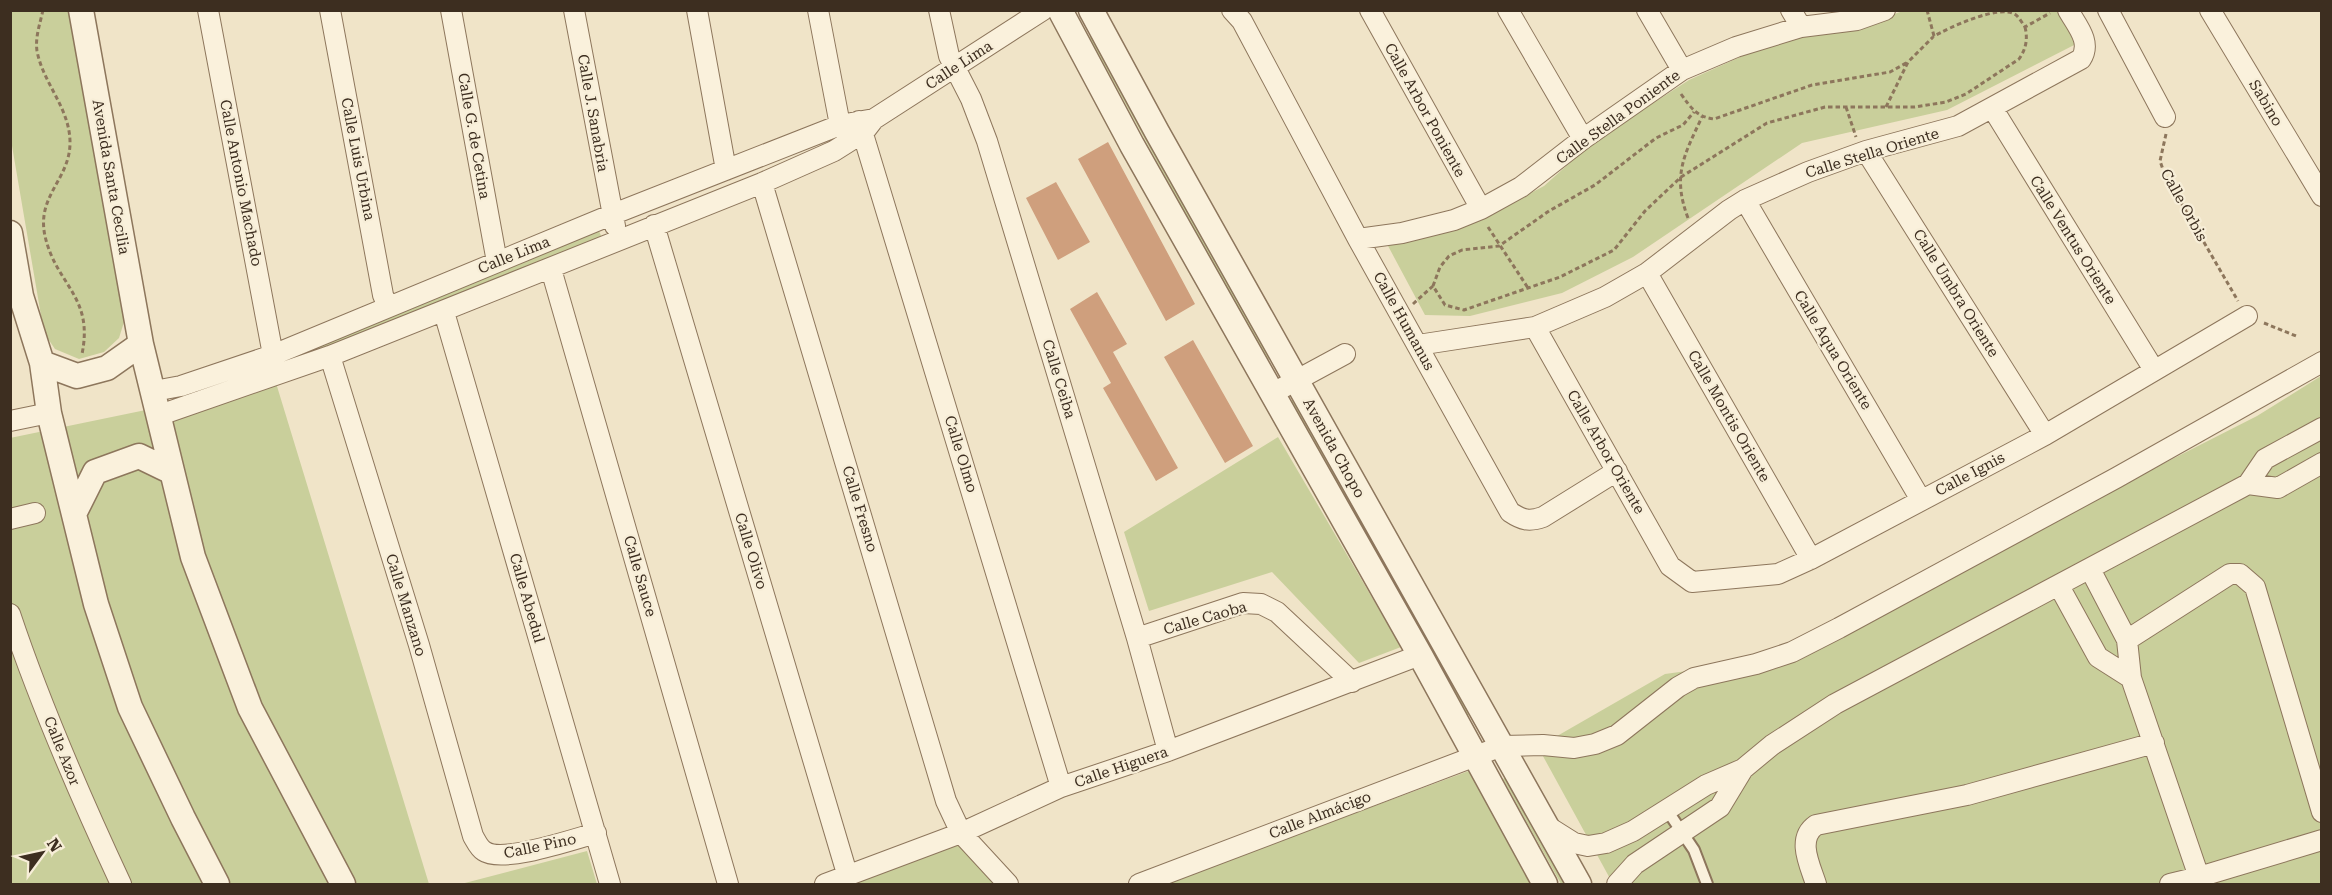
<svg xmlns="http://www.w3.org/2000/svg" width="2332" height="895" font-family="'Roboto Serif',serif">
	<rect width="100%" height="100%" fill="#f0e4c8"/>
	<path fill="#c9cf9b" d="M1906 10 2061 11 2080 42 1947 110 1802 143 1633 257 1562 293 1470 316 1425 315 1387 244 1481 219 1544 186 1593 142 1689 80 1758 49 1796 38 1862 25Z
		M10 11H72L124 322 119 338 104 352 79 359 55 349 44 333 11 140Z
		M1098 31 1275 356 1266 361 1089 37Z
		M599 231 602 238 283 369 279 359Z
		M2321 376V884H1613L1538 747 1665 674 1781 658 2257 416Z
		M276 383 429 884H11L10 438Z
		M1298 397 1476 711 1467 716 1289 402Z
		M1278 437 1401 647 1359 663 1272 572 1149 611 1124 532Z
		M1474 769 1537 884H1164Z
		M1510 774 1571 884H1561L1503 779Z
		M964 841 998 884H830Z
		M587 851 597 884H461Z"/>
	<path fill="#cf9f7d" d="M1108 142 1195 304 1166 321 1078 159Z
		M1056 182 1090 242 1058 260 1026 198Z
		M1097 292 1127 344 1113 352 1178 468 1156 481 1103 388 1111 383 1070 309Z
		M1193 340 1253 446 1225 463 1164 357Z"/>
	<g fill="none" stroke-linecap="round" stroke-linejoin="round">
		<g stroke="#8d765c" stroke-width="14">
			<path id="service" d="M1667 810 1694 850 1707 884"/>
		</g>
		<g stroke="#8d765c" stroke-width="22">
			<path id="minor" d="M208 10 273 355
				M330 10 383 295 388 307
				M451 10 497 262
				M574 10 615 226
				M697 10 726 170
				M818 10 840 125
				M939 10 949 56 971 99 987 141 1137 638 1168 751
				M1232 10 1242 21 1358 239 1510 512C1522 520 1529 522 1543 517L1617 471
				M1370 10 1481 209
				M1508 10 1583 139
				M1647 10 1682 70
				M1791 10 1801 27
				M2108 10 2165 117
				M2210 10 2322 196
				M1993 109 2154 370
				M859 121 1061 787
				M1866 151 2045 435
				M762 183 946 801 961 833 1008 884
				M1745 200 1921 500
				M654 225 848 877
				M1358 239 1402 233 1454 220 1481 209 1521 187 1583 139 1682 70 1736 47 1801 27 1857 20 1885 10
				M551 269 728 884
				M1647 273 1811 559
				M444 312 610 884
				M1535 327 1670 566 1692 582 1778 574 1811 559 2045 435 2247 316
				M1418 345 1535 327 1605 297 1647 273 1729 210 1745 200 1808 172 1866 151 1958 126 2081 59C2092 42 2077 26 2068 10
				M330 356 419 645 473 836C476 841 479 848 484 851 502 864 574 839 596 833
				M154 391 181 386 273 355 611 215 840 125 874 119
				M1273 393 1345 354
				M160 415 330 356 762 183 834 151 864 132 874 119 1043 10
				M10 421 49 413
				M2248 484 2278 488 2322 463
				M10 519 35 513
				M2090 569 2127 640 2131 678 2199 877 2170 884
				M2059 586 2098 657 2131 678
				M10 614C41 707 80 796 121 884
				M1137 638 1243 603 1261 604 1277 612 1352 682
				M2127 640 2230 574H2240L2255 587 2322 812
				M1547 826 1574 843 1588 846 1606 843 1633 831 1706 785 1743 769 1772 745 1835 704 2248 484 2265 459 2322 428
				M2199 877 2322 840
				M825 884 961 833 1061 787 1168 751 1420 655
				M1139 884 1502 746 1543 745 1574 748 1595 744 1617 735 1678 687 1694 678 1756 664 1792 652 1839 628 2116 478 2322 362
				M1617 884 1635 864 1720 807 1743 769
				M1816 884C1810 865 1796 839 1816 825L1967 795 2154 743"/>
		</g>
		<g stroke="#8d765c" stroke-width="27">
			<path id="tertiary" d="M81 10 141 344 193 557 250 708 343 884
				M1060 10 1132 145 1420 655 1545 884
				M1091 10 1157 132 1579 884
				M10 233 21 296 42 363 49 413 96 604 130 707 183 818 217 884
				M42 363 77 376 107 368 141 344
				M74 514 95 472 139 456 172 472"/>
		</g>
		<path stroke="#8d765c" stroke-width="3" stroke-dasharray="4.5 3" stroke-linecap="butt" d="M43 10C40 24 35 37 37 51 43 83 69 107 70 141 71 179 36 195 45 236 56 285 94 296 82 354
			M1927 10 1934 36C1949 28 2000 3 2016 15 2019 17 2022 23 2025 27L2050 13
			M1681 94C1691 108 1697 117 1714 119L1812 85 1890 72 1908 62
			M1846 107 1856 137
			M1886 107 1908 62 1933 37
			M2166 134 2160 161 2165 175 2238 301
			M1688 218C1672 176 1684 155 1702 117
			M1488 227 1528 288
			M1433 286 1440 267 1449 256 1462 250 1499 246 1549 211 1595 185 1656 138 1683 125 1694 112
			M1413 304 1433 286 1445 305 1464 310 1560 277 1614 250 1645 211 1681 177 1767 123 1825 107H1915L1946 102 1966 94 2019 59C2026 49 2028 39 2025 27
			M2264 323 2296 336"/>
		<use href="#service" stroke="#faf1dc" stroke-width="10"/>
		<use href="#minor" stroke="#faf1dc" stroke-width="20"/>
		<use href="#tertiary" stroke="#faf1dc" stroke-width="24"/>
	</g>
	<g text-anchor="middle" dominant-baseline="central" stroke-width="4.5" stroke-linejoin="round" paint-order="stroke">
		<g font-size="15" fill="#3d2e20" stroke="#f7eed8">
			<text transform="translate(959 65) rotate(-33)">Calle Lima</text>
			<text transform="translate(2266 103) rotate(59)">Sabino</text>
			<text transform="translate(1425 110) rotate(61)">Calle Arbor Poniente</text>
			<text transform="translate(593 113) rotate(80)">Calle J. Sanabria</text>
			<text transform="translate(1618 117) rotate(-36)">Calle Stella Poniente</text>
			<text transform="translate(474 136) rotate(80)">Calle G. de Cetina</text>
			<text transform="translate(1872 153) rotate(-17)">Calle Stella Oriente</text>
			<text transform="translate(358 159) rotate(79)">Calle Luis Urbina</text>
			<text transform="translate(111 177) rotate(80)">Avenida Santa Cecilia</text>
			<text transform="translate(241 183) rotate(79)">Calle Antonio Machado</text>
			<text transform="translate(2184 205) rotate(61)">Calle Orbis</text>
			<text transform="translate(2073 240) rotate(58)">Calle Ventus Oriente</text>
			<text transform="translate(514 255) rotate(-22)">Calle Lima</text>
			<text transform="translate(1956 293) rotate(58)">Calle Umbra Oriente</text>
			<text transform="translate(1404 321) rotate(61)">Calle Humanus</text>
			<text transform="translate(1833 350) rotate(59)">Calle Aqua Oriente</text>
			<text transform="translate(1059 379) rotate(73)">Calle Ceiba</text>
			<text transform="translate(1729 416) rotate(60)">Calle Montis Oriente</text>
			<text transform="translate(1334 448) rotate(61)">Avenida Chopo</text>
			<text transform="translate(1606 452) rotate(60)">Calle Arbor Oriente</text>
			<text transform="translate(961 454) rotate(73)">Calle Olmo</text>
			<text transform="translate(1970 474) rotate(-28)">Calle Ignis</text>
			<text transform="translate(860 509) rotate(73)">Calle Fresno</text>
			<text transform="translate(751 551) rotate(73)">Calle Olivo</text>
			<text transform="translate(640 576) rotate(74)">Calle Sauce</text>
			<text transform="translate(527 598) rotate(74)">Calle Abedul</text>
			<text transform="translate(406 605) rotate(73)">Calle Manzano</text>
			<text transform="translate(1205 618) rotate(-16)">Calle Caoba</text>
			<text transform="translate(62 751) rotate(68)">Calle Azor</text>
			<text transform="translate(1121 767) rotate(-19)">Calle Higuera</text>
			<text transform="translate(1320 815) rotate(-21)">Calle Almácigo</text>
			<text transform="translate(540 846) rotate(-12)">Calle Pino</text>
		</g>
	</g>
	<rect width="2332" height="895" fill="none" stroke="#3d2e20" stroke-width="24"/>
	<g transform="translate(42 853) rotate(57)" stroke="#f7eed8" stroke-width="4.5" paint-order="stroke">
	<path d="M0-4.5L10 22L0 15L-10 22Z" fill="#3d2e20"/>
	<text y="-9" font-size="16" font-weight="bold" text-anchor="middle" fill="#3d2e20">N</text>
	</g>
</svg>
